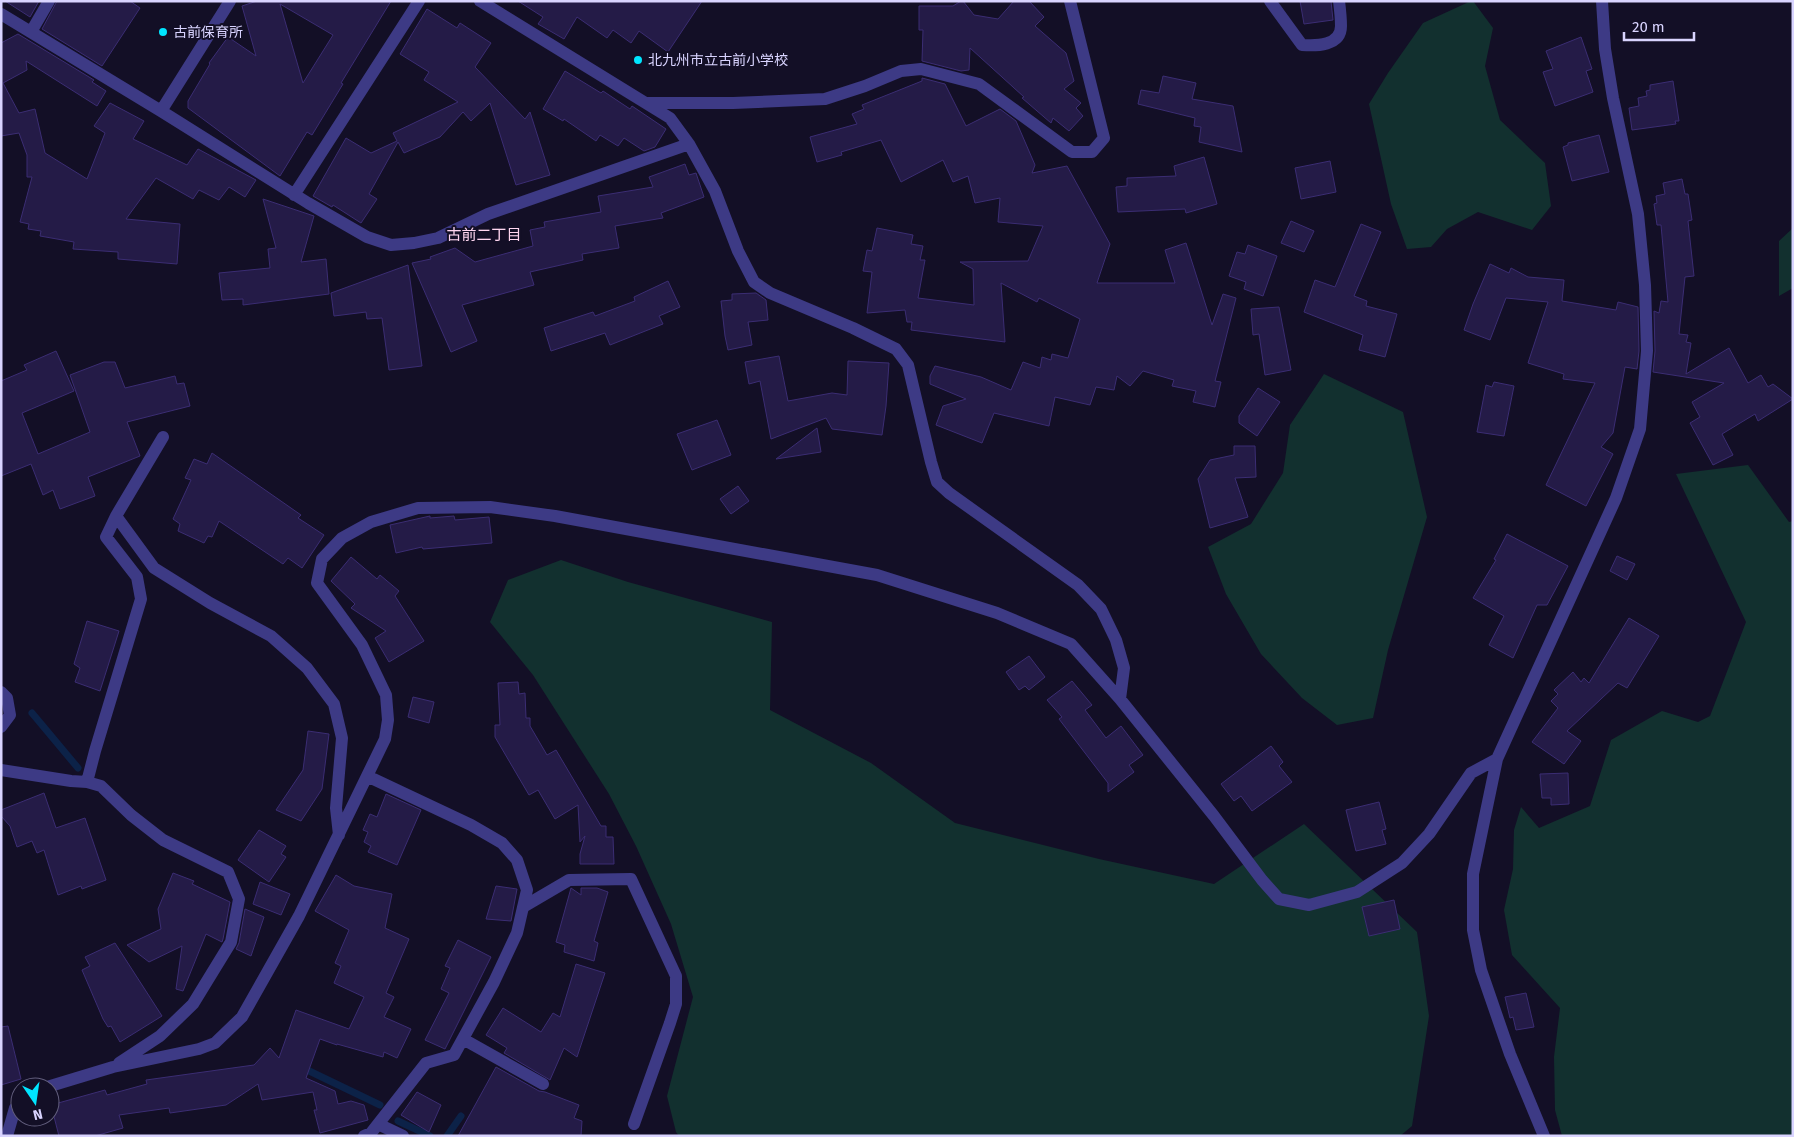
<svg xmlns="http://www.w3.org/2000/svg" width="1794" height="1137" font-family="'Fira Sans','Noto Sans JP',sans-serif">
	<rect width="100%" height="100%" fill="#130f26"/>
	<path fill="#12302f" d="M1471 1H1473L1493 28 1485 66 1500 120 1545 163 1551 206 1532 230 1478 212 1447 229 1431 247 1407 249 1391 204 1369 104 1388 73 1423 23Z
		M1793 228V288L1779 296V241Z
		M1324 374 1403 412 1427 517 1388 650 1373 718 1337 725 1302 698 1261 654 1226 594 1208 547 1251 524 1283 473 1290 425Z
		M1748 465 1789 522 1793 521V1136H1562L1555 1110 1554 1057 1560 1008 1512 955 1504 910 1513 869 1514 830 1521 807 1539 828 1590 806 1611 740 1662 711 1698 722 1710 716 1746 622 1676 474Z
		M561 560 628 582 772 622 770 710 871 763 955 823 1099 859 1214 884 1304 824 1417 932 1429 1016 1412 1126 1400 1136H679L676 1132 667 1096 693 997 671 924 636 846 609 794 533 675 490 622 508 580Z"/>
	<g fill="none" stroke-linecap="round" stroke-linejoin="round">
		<path stroke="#0c2248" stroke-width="7" d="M32 713 78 768
			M303 1068 380 1105
			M398 1121 430 1136
			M447 1136 461 1116"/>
	</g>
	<path fill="#241b47" stroke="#3b2d73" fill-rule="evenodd" d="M5 1H39L30 17Z
		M57 1H130L140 8 102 66 42 29Z
		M257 1H391L341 83 343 84 312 135 307 132 280 176 188 108V101L210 64 209 63 228 37 256 56 242 6ZM280 4 333 35 303 83Z
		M518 1H702L668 52 639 31 631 43 613 30 607 38 577 17 564 39 538 24 543 17Z
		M961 1H963L974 15 998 19 1014 1H1029L1044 17 1035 26 1066 53 1074 81 1064 89 1081 103 1076 108 1083 116 1069 131 1053 118 1051 123 1022 98 1024 97 970 48 969 70 961 71 922 61 923 30H919V6H953Z
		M1300 1H1331L1333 20 1304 24Z
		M427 9 457 28 460 23 491 43 475 67 525 119 530 112 550 175 516 185 490 103 471 121 463 112 440 137 404 153 398 142 369 194 377 199 361 223 333 205 332 207 313 196 346 138 371 153 397 141 393 133 458 102 424 80 429 72 400 54Z
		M18 34 94 80 92 82 106 91 97 106 26 61 27 70 3 83 19 113 35 109 45 153 87 179 105 133 94 126 110 103 144 121 133 139 187 165 198 149 256 180 245 197 229 187 219 200 199 190 193 199 156 178 126 219 180 224 177 264 118 259V252L73 249 74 242 40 236 41 231 28 229 29 224 20 222 32 177H27V155L19 133 1 136V43Z
		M1581 37 1592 69 1586 71 1593 92 1555 106 1543 72 1553 69 1546 51Z
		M565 71 601 93 603 91 630 109 632 106 666 129 655 147 644 151 624 138 618 146 600 135 596 141 564 119 563 121 543 109Z
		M1163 76 1196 83 1192 99 1233 106 1242 152 1199 142 1201 127 1194 126 1195 118 1138 104 1141 90 1159 93Z
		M922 78 945 84 966 126 1000 109 1016 121 1035 165 1032 173 1067 166 1110 244 1097 283H1175L1165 250 1186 243 1212 325 1223 294 1236 298 1215 381 1221 382 1215 407 1193 402 1196 391 1172 386 1174 380 1143 371 1130 386 1117 376 1114 390 1096 387 1090 405 1055 397 1049 426 994 413 982 443 936 425 943 406 966 399 930 384V376L935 366 981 377 1011 390 1023 362 1040 368 1042 357 1051 360 1052 354 1068 358 1080 319 1039 298 1037 302 1001 283 1005 342 911 330 912 322H907L905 310 867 313 872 272 863 271 867 250 872 251 877 228 913 235 911 244 923 246 920 260H925L918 298 974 305 973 269 960 262 1028 261 1043 226 998 222 1000 198 975 203 968 176 953 182 943 160 901 182 881 140 841 152 842 155 817 162 810 137 857 124 852 114 864 109 862 105 922 81Z
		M1673 81 1679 121H1675L1676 124 1632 130 1629 108 1639 106 1638 98 1647 96 1646 91 1650 90V85Z
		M1599 135 1609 172 1572 181 1563 147 1568 145V143Z
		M1204 157 1217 204 1186 213 1185 209 1118 212 1116 187 1127 186V178L1176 176 1174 166Z
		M1330 161 1336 192 1301 199 1295 168Z
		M685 164 689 175 696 173 704 197 661 213 663 218 615 226 619 248 582 254 583 260 530 272 534 285 462 305 477 341 451 352 412 263 431 259 430 257 455 248 475 262 533 246 530 230 545 227 544 222 601 212 598 196 653 187 649 177Z
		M1682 179 1685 194H1688L1692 220 1688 221 1694 276 1685 277 1679 334 1688 335 1686 342 1691 343 1686 374 1729 348 1748 383 1761 375 1768 387 1773 384 1793 399 1758 421 1755 414 1722 434 1733 455 1713 465 1690 423 1700 417 1692 402 1724 383 1653 372 1655 351 1654 311 1659 313 1661 301 1668 302 1661 225H1657L1654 204 1657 203 1656 196 1665 194 1663 183Z
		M263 199 314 216 301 262 326 259 329 294 243 305V299L222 300 219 273 270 268 268 249 276 248Z
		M1291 221 1314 231 1304 252 1281 243Z
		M1361 224 1381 232 1354 296 1367 301 1366 306 1397 314 1385 357 1359 350 1363 335 1304 312 1315 280 1335 287Z
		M1248 245 1277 256 1263 296 1244 289 1246 282 1229 276 1237 252 1245 254Z
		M1490 264 1509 273 1511 268 1528 277 1564 280 1562 301 1616 310 1618 302 1638 307 1639 351 1637 369 1625 367 1613 433 1601 447 1613 454 1586 506 1546 485 1595 383 1563 379 1564 374 1528 363 1548 302 1506 298 1490 340 1464 330 1473 304Z
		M408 265 422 366 389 370 382 318 367 319 366 312 334 316 331 293Z
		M668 281 680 307 659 316 663 324 610 345 605 333 551 351 544 328 593 312 595 316 635 301 634 297Z
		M756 293 766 300 768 320 748 322 752 345 728 350 725 336 721 301 732 300V294Z
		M1279 307 1291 370 1265 375 1259 334 1253 335 1251 309Z
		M56 351 74 391 22 413 38 454 90 432 70 375 104 362H115L125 388 175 376 177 384 184 383 190 406 127 422 140 456 88 477 95 496 60 509 53 490 43 495 31 464 1 476V381L27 370 24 365Z
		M779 356 788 401 832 393 847 395 848 361 889 363 886 406 882 435 832 429 826 418 771 439 760 381 749 384 745 362Z
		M1494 382 1514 386 1504 436 1477 432 1486 385 1492 387Z
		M1258 388 1280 402 1257 436 1239 423V416Z
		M717 420 731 455 692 470 677 434Z
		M817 428 821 452 776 459Z
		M1234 446H1255L1256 477 1235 478 1248 517 1210 528 1198 479 1210 460 1234 455Z
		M212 453 301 515 298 518 324 535 302 568 288 558 283 564 219 521 212 537 208 536 204 543 178 531 180 524 173 519 191 480 185 478 194 459 207 464Z
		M738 486 749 501 731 514 720 499Z
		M430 516V518L454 516 455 520 489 517 492 543 423 549 422 547 396 553 390 525Z
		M1507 534 1568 566 1547 605H1537L1513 658 1489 645 1504 616 1473 598 1496 560 1494 559Z
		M1617 556 1635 564 1627 580 1610 571Z
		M351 557 377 579 380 575 399 591 395 596 424 641 389 662 375 638 386 631 351 608 355 604 331 581Z
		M1629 618 1659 636 1627 688 1618 683 1567 731 1581 741 1564 764 1532 742 1558 708 1551 701 1558 694 1554 690 1573 672 1581 682 1584 678 1589 683Z
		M87 621 119 631 100 691 75 682 80 668 74 664Z
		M1029 656 1045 677 1029 690 1025 686 1019 690 1006 672Z
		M1072 681 1092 705 1085 710 1106 738 1121 726 1143 755 1129 765 1134 772 1108 792V783L1059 719 1062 717 1047 700Z
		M518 682 519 694 525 693 526 718H530V726L547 755 556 750 601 826H606V837H613L614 864H580V854L585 836 580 842 578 805 555 819 538 790 529 795 495 737V725H500L498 683Z
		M413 697 434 702 429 723 408 717Z
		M308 731 329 734 322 789 301 821 276 810 303 770Z
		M1271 746 1283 762 1279 766 1292 782 1252 811 1241 796 1234 801 1221 784Z
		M1568 773 1569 804 1551 805V798H1542L1540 774Z
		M44 793 56 828 85 818 106 880 82 889 81 886 58 895 44 850 37 853 32 841 17 847 10 826 1 816V810Z
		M386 794 421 810 397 865 368 852 371 846 364 842 368 832 363 830 370 814 377 817Z
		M1379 802 1386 829 1382 830 1386 844 1356 851 1346 810Z
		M259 830 286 846 281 854 286 857 269 882 238 860Z
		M173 873 194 881 192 884 230 902 223 939 222 942 206 934 183 991 176 989 182 946 149 962 127 945 161 929 158 909Z
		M336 875 354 886 392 894 385 928 409 939 386 993 394 997 384 1017 411 1029 397 1058 384 1052 383 1057 337 1044V1045L320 1039 306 1078 335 1091 338 1104 351 1101 364 1105 368 1120 320 1133 314 1110H317L313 1092 262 1100 258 1084 226 1105 170 1113 169 1108 119 1115 123 1128 95 1136H59L51 1105 105 1090 107 1095 147 1084 146 1080 254 1065 270 1048 279 1058 296 1010 349 1029 364 997 334 983 341 966 335 963 349 930 315 911Z
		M260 882 290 894 281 915 253 904Z
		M496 886 517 889 511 921 486 919Z
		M571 888 581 895V888H597L608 892 594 941 598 943 594 961 564 952 565 945 556 942Z
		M1394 900 1400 929 1369 936 1362 907Z
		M245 909 264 917 251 956 236 949 239 943Z
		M458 940 491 957 445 1049 425 1040 449 993 441 989 450 968 445 966Z
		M115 943 162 1016 120 1042 111 1026 108 1027 103 1019 82 970 90 966 85 957Z
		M576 964 605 973 577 1057 564 1048 550 1080 504 1053 507 1048 486 1035 503 1008 541 1032 553 1013 560 1017Z
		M1526 993 1534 1027 1516 1030 1513 1017 1510 1018 1505 997Z
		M8 1026 21 1079 1 1085V1027Z
		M496 1067 539 1091 545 1092 579 1105 574 1118 582 1121 581 1136H458Z
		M417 1092 441 1105 429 1132 401 1115Z"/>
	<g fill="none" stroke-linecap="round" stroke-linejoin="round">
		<path stroke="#3d3a85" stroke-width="12" d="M480 1 670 118 689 144 715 191 738 251 754 282 770 293 853 328 896 349 908 365 931 462 937 482 949 493 1078 585 1101 609 1116 640 1124 668 1120 699
			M1270 1 1302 45C1316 46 1341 46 1341 26 1341 18 1340 9 1339 1
			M1 14 161 111 308 203 367 237 391 245 414 243 438 238 488 214 689 144
			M31 32 49 1
			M648 103H733L825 99 865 86 901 71 921 69 979 84 1072 152H1092L1104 138 1070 1
			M161 111 230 1
			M294 195 419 1
			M116 516 154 568 210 603 271 636 307 668 334 704 342 738 336 808 339 835
			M1 692 7 698 10 715 1 727
			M1 770 71 781 87 782 101 786 131 815 163 840 228 872 239 899 231 942 193 1004 160 1036 119 1063
			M87 782 95 751 141 599 137 577 106 537 116 516 163 437
			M523 907 569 880 631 879 676 976V1004L670 1023 634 1124
			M463 1039 543 1084
			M47 1087 113 1067 199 1049 215 1043 242 1017 299 916 385 739 388 720 386 695 362 645 317 583 322 559 342 538 371 522 418 508 490 507 555 516 877 575 997 613 1071 644 1120 699 1214 816 1262 880 1279 899 1309 905 1357 892 1402 863 1429 834 1471 773 1497 759
			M378 1124 403 1136
			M7 1136 15 1108 20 1102
			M364 1136 371 1133 426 1063 454 1055 494 982 517 933 527 890 517 860 502 843 471 825 367 776
			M1544 1136 1510 1054 1481 970 1473 930V874L1497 759 1616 498 1640 429 1647 351 1645 285 1638 214 1613 98 1605 49 1602 1"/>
	</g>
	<g fill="#00e5ff" stroke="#130f26" stroke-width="2">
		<circle cx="163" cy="32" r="5"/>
		<circle cx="638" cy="60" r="5"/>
	</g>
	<g text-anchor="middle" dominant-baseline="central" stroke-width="4" stroke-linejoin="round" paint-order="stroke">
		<g font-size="14" fill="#d9d4ff" stroke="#130f26" text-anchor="start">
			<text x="173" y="32">古前保育所</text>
			<text x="648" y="60">北九州市立古前小学校</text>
		</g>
		<g font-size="15" fill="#ffd6f0" stroke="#130f26">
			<text x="484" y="235">古前二丁目</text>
		</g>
	</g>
	<rect width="1794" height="1137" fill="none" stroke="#d9d4ff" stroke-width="5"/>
	<g transform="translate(35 1102) rotate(167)"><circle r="24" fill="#130f26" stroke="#625e7d"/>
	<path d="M0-4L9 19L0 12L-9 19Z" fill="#00e5ff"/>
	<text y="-8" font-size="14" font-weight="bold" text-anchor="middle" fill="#d9d4ff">N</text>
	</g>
	<path d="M1624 32v8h70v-8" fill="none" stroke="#d9d4ff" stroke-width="2.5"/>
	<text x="1632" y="32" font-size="15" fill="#d9d4ff" stroke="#130f26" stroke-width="4" paint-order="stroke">20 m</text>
</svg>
